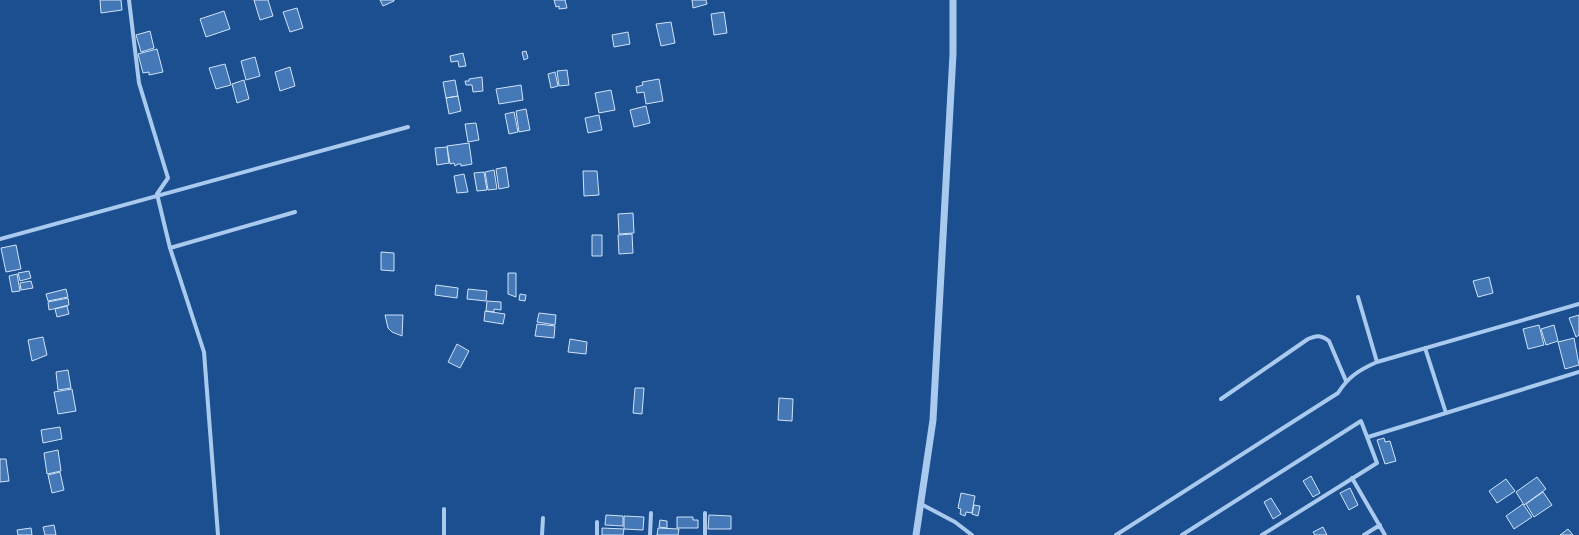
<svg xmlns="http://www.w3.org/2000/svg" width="1579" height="535" font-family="Figtree,sans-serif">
	<rect width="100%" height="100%" fill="#1b4f8f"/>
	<path fill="#4478b7" stroke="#cfe3fa" d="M100 0H121L122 10 101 13Z
		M254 0H268L273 16 260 20Z
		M380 0H394V1L383 6Z
		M554 0H565L567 8 559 9V6L556 7Z
		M692 0H706L707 4 693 8Z
		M297 8 303 28 290 32 283 12Z
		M224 11 230 29 206 37 200 19Z
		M724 12 727 33 714 35 711 14Z
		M671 22 675 43 661 46 656 24Z
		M150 31 154 48 141 52 136 35Z
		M628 32 630 44 614 47 612 35Z
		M157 49 163 72 149 75V72L143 73 138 54Z
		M526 51 528 58 524 60 522 52Z
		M463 53 466 66 459 67 458 61 451 62 450 56Z
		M255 57 260 76 246 80 241 61Z
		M225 64 231 85 216 89 209 68Z
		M290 67 295 86 280 91 275 72Z
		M567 70 569 85 559 86 557 71Z
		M555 72 558 86 551 88 548 74Z
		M482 77 483 91 473 92 472 85H466L465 81H469V79Z
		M659 79 663 101 646 104 644 92 637 93 636 87 643 85 642 82Z
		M244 80 249 99 237 103 232 84Z
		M455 80 458 96 446 98 443 82Z
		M521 85 523 100 499 104 496 89Z
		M611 90 615 110 599 113 595 93Z
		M458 96 461 111 449 114 446 98Z
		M646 106 650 123 634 127 630 110Z
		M526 109 530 130 519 132 516 111Z
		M514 112 518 132 509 134 505 114Z
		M599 115 602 130 588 133 585 118Z
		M476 123 479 140 468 142 465 124Z
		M469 143 472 164 461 166V164H458L455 166 454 163 450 164 447 146Z
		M447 147 449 163 437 165 435 148Z
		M506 167 509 187 499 189 496 169Z
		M494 170 497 189 488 190 485 172Z
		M583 171H597L599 195 584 196Z
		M484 172 487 190 477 191 474 173Z
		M464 174 468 192 457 193 454 176Z
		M633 213 634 233 619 234 618 214Z
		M632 234 633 253 619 254 618 235Z
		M592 235H602V256H592Z
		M16 245 21 269 6 272 1 248Z
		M381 252 394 253V271L381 270Z
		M29 271 31 278 20 281 18 273Z
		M508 273H516V297L508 294Z
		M17 274 20 291 12 292 9 276Z
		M1489 277 1493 293 1478 297 1473 281Z
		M31 281 33 288 21 290 20 283Z
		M436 285 458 288 457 298 435 295Z
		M66 289 68 297 48 301 46 294Z
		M468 289 487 291 486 301 467 299Z
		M520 294 526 295 525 301 519 300Z
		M68 298 69 305 49 310 48 302Z
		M487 301 501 302V310L494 309V312L486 311Z
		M67 306 69 314 57 317 55 309Z
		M485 311 505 314 503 324 484 321Z
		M539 313 556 315 555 325 537 322Z
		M385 315H403L402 336 392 332 388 328Z
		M1579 315V335L1576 337 1569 318Z
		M537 324 555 326 554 338 535 336Z
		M1539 325 1544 345 1528 349 1523 329Z
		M1554 325 1558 341 1546 345 1541 329Z
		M43 337 47 355 32 361 28 340Z
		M1574 338 1579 365 1565 369 1558 342Z
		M570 339 587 342 586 354 568 352Z
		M457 344 469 351 460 368 448 362Z
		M68 370 71 388 58 390 56 372Z
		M635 388H644L642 414 633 413Z
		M72 389 76 411 58 414 54 392Z
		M779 398 793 399 792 421 778 420Z
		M60 427 62 439 43 443 41 430Z
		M1384 438 1385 442 1390 441 1396 461 1385 464 1377 440Z
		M58 450 61 471 47 474 44 453Z
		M0 459H6L9 481 0 482Z
		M60 472 64 490 52 493 48 475Z
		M1311 476 1320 493 1313 497 1303 481Z
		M1537 477 1546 489 1524 505 1516 492Z
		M1506 479 1515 491 1497 503 1489 491Z
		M1350 488 1358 505 1349 510 1340 493Z
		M1543 492 1552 505 1534 517 1526 504Z
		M961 493 975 496 972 513 966 512 965 516 960 514 961 509 958 508Z
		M1271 498 1281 514 1273 519 1264 502Z
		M1523 504 1532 517 1514 529 1506 516Z
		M974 505 980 506 978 516 972 514Z
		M606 515 623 516V526L605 525Z
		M709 515 731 516V529H708Z
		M624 516 644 517 643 530 624 529Z
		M677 517H693V520H698V528H677Z
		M660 520 667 521V528L659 527Z
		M54 525 56 535H45L43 527Z
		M1323 527 1327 535H1315L1313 532Z
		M31 528 32 535H18L17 530Z
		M602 528 624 529 623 535H602Z
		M658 528 679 529 678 535H657Z
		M1568 529 1573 535H1560Z"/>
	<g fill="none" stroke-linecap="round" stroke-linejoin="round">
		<path stroke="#a9c9ee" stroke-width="4" d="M129 0 139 83 168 178 157 194 170 248 204 352 218 535
			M0 239 408 127
			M170 248 295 212
			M1358 297 1377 362
			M1425 348 1446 413
			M1221 399 1308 339C1317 335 1321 335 1329 341L1346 381
			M1368 437 1579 372
			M1352 478 1385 535
			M921 504 955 522 972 535
			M444 535V509
			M542 535 543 518
			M597 535V522
			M650 535 651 513
			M705 535V513
			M1116 535 1338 393C1348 377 1359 370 1377 362L1579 304
			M1182 535 1361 421 1377 463 1262 535
			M1364 535 1380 525"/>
		<path stroke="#a9c9ee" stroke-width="7" d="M916 535 933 420 953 54V0"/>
	</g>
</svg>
